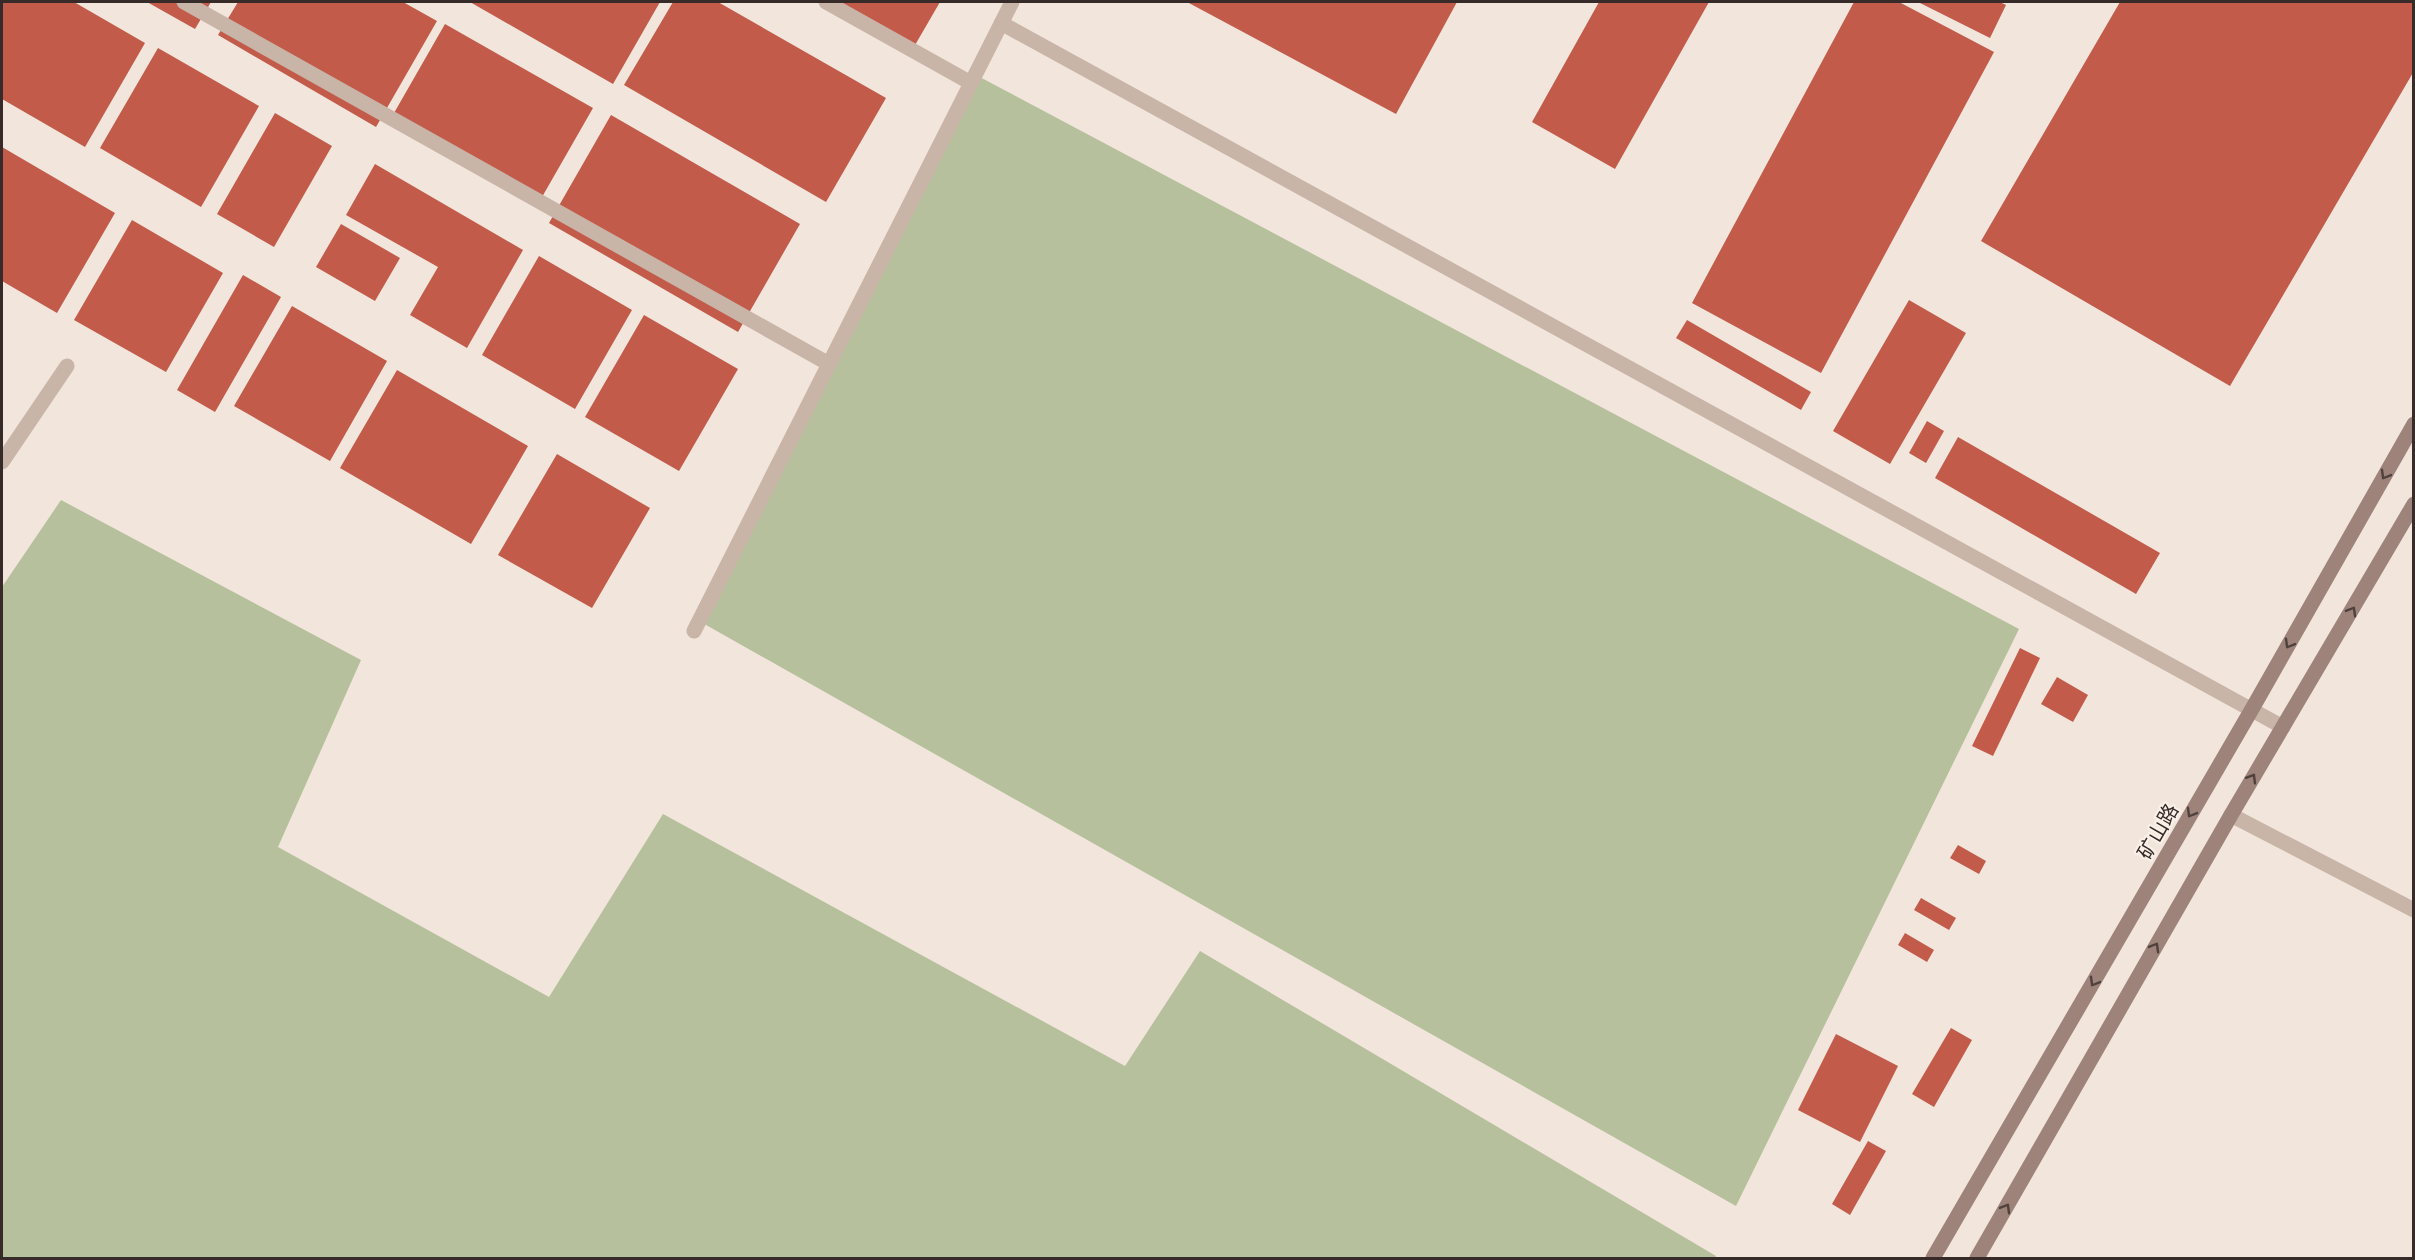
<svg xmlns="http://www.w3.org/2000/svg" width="2415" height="1260" font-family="'Exo 2','Noto Sans SC',sans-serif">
	<rect width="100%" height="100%" fill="#f1e5dc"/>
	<path fill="#b7c09c" d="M974 74 2019 629 1736 1206 699 621Z
		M61 500 361 660 278 847 549 997 663 814 1125 1066 1200 951 1716 1256 1715 1258H2V587Z"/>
	<path fill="#c25b49" d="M2 2H74L145 43 85 147 2 99Z
		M147 2H211L195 29Z
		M238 2H403L437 21 376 127 218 35Z
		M470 2H660L613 84Z
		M673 2H718L886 98 826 202 624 85Z
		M823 2H940L911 52Z
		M1187 2H1457L1396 114Z
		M1599 2H1709L1615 169 1532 122Z
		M1854 2H1899L1994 52 1821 373 1692 303Z
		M1918 2H2000L2006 5 1990 38Z
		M2120 2H2414V71L2230 386 1981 241Z
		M445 24 593 108 538 204 390 120Z
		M158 48 259 106 201 207 100 148Z
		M275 113 332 146 274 247 217 214Z
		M611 115 800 224 738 332 549 223Z
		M2 147 115 213 57 313 2 281Z
		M375 164 523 250 467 348 410 315 438 267 346 215Z
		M132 220 223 273 166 372 74 320Z
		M341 224 400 258 375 301 316 267Z
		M539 256 632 310 575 409 482 355Z
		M243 275 281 297 215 412 177 390Z
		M1909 300 1966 333 1890 464 1833 431Z
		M292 306 387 361 330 461 234 406Z
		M644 315 738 369 679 471 585 417Z
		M1687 320 1811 392 1801 410 1676 338Z
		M397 370 528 446 471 544 340 468Z
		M1927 421 1944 431 1926 463 1909 453Z
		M1958 437 2160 553 2136 594 1935 478Z
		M557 454 650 508 592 608 498 555Z
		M2020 648 2040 658 1993 756 1972 746Z
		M2057 677 2088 695 2073 722 2041 704Z
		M1958 845 1986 861 1979 874 1950 858Z
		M1921 898 1956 918 1949 930 1914 910Z
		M1905 933 1934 950 1927 962 1898 945Z
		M1951 1028 1972 1040 1934 1107 1912 1094Z
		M1836 1034 1898 1066 1860 1142 1798 1110Z
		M1868 1141 1886 1151 1850 1215 1832 1204Z"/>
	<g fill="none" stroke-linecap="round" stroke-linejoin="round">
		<path stroke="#c9b4a8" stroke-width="15" d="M184 2 829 364
			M826 2 971 83
			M1001 23 2283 727
			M694 631 1012 2
			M2231 815 2414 910"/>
		<path stroke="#c9b4a8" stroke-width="15" d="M2 462 67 366"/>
		<path stroke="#9d837a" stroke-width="15" d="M1933 1258 2252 709 2414 424
			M1977 1258 2231 815 2414 504"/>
	</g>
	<defs><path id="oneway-chevron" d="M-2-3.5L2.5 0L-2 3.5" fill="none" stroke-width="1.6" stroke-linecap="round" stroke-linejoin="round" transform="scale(1.5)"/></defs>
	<g stroke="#50413c">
		<use href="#oneway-chevron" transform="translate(2385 475) rotate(120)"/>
		<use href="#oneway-chevron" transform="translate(2352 611) rotate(-60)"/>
		<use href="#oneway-chevron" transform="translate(2289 644) rotate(120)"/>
		<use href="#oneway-chevron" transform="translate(2252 778) rotate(-59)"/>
		<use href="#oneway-chevron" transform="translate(2191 813) rotate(120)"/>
		<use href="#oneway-chevron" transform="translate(2155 947) rotate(-60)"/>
		<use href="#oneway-chevron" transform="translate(2094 982) rotate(120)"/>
		<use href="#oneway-chevron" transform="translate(2006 1208) rotate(-60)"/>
	</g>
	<g text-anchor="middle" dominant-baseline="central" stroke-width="4.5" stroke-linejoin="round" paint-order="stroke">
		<g font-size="20" fill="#362b28" stroke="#f9f0e8">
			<text transform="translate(2157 831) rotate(-60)">矿山路</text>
		</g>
	</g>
	<rect width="2415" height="1260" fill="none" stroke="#362b28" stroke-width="6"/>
</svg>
